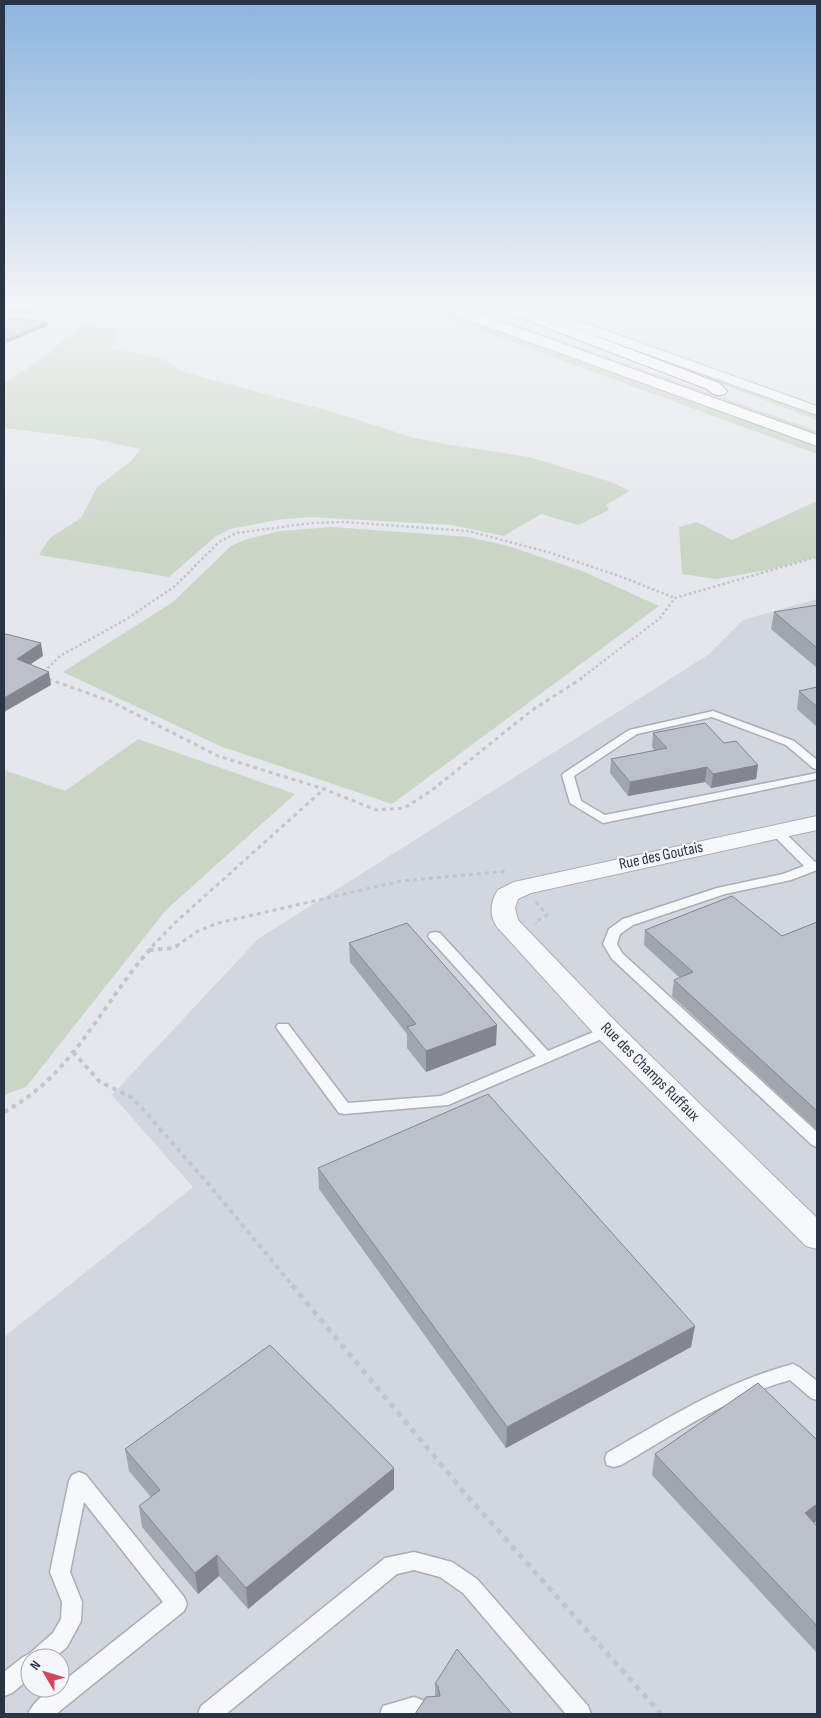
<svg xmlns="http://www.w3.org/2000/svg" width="821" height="1718" font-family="'Sofia Sans Condensed',sans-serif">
	<rect width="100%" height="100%" fill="#e4e7ec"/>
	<path fill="#d2d6de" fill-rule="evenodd" d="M817 599V1714H4V1337L193 1187 112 1095 258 939 708 655 743 620ZM30 1658H60V1688H30Z"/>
	<path fill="#c9d6c5" d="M409 304H421L817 447V454Z
		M450 304 488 315 817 431V437Z
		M508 304H516L817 413V420Z
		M80 326 121 329 110 350 132 352 163 359 183 372 340 414 411 437 445 444 529 457 611 482 630 491 606 505 609 510 578 525 541 514 504 536 452 525 312 517 282 519 230 529 216 536 169 577 39 555 50 538 81 518 97 487 130 462 141 449 94 439 4 428V384L47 355Z
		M817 501V557L767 570 716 579 682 574 679 527 697 522 732 540Z
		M332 527 469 537 508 546 582 571 659 606 392 804 220 746 63 672 173 602 231 546 247 539 281 531Z
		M138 739 295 794 166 910 26 1087 4 1095V770L65 791Z"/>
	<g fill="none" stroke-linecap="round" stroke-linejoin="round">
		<g stroke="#a9aeb7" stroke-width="3">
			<path id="lane" d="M713 711 794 741 817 760V769L813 768 786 745 712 717 637 734 574 776 581 801 605 815 817 773V779L603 823 570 803 562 775 564 773 629 730Z
				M776 827 780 828 815 862 817 861V870L791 880 725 894 633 925 620 934 617 944 622 953 817 1132V1147L812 1145 612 959 603 944 609 929 623 919 717 888 783 874 804 866 772 834 770 831 772 828Z
				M435 932 440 933 548 1051 603 1028H613L615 1031 613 1034 448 1105 344 1114 339 1113 278 1030 276 1027 278 1024H288L348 1103 441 1096 536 1056 430 939 428 936 430 933Z
				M793 1364 799 1367 817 1381V1400L811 1398 790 1380C728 1397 676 1433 621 1465L614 1467 607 1465 605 1459 607 1453C668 1418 725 1382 793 1364Z
				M79 1472 86 1475 184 1597 187 1604 184 1611 56 1714H28C32 1704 48 1688 60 1688V1684L163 1602 84 1502 70 1572 82 1602 81 1621 67 1647 54 1658H30V1678L12 1693 4 1696V1672L23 1657 29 1654 53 1633 61 1619 62 1602 50 1572 69 1481 72 1475Z
				M414 1552 452 1562 477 1579 588 1706 591 1714H566L463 1593 440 1577 414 1570 397 1574 226 1714H198L201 1706 385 1558Z
				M414 1697 436 1705 438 1714H380L383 1706Z"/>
		</g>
		<g stroke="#a9aeb7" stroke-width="2">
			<path id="street" d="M514 304H532L817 406V415L516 307Z
				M817 816V830L531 893 518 899 515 908 518 920 618 1024 817 1218V1249L806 1246 598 1038 497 927C489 915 490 902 498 890L514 882Z"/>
		</g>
		<g stroke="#a3abb8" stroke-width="2">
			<path id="primary" d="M431 304H452L817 435V446L433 307Z"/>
		</g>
		<g stroke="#8b94a3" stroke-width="2">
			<path id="highway" d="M425 304H447L448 306 446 309 441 310 427 307Z
				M491 304H511L719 383 727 391 725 394C717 396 713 395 707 389L493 307Z"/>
		</g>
		<path stroke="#c2c5cb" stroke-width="2.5" stroke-dasharray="2.5 2.5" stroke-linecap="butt" d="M44 672 60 656 125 620 174 587 219 542 236 533 312 523 345 522 468 531 548 552 622 577 675 598
			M580 679 659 619 675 598 817 557"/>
		<path stroke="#c2c5cb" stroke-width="3" stroke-dasharray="4 4" stroke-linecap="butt" d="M48 679 110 701 218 756 324 789 376 810 404 808 431 791 531 711 582 678
			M536 902 547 915 535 922 536 924
			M152 946 178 920 324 789
			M176 946 198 931 218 923 401 881 508 871"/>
		<path stroke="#c2c5cb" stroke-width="4" stroke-dasharray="4.5 4.5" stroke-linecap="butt" d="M149 950 174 948 178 945
			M73 1052 100 1082 133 1098 210 1186 293 1286
			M4 1112C20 1103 34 1093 47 1081 89 1041 115 987 154 945"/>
		<path stroke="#c2c5cb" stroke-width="5" stroke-dasharray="5.5 5.5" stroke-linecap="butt" d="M292 1285 463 1491 661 1714"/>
		<use href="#lane" fill="#f7f8fa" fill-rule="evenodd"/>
		<use href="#street" fill="#f7f8fa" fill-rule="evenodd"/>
		<use href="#primary" fill="#fff" fill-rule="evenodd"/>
		<use href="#highway" fill="#fff" fill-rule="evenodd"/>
	</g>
	<path fill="#a1a5ae" d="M4 304H43L27 314 4 312Z
		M817 605V668L771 629 774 612Z
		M817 687V727L797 709 799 691Z
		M653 733 758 765 756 779 711 788 705 782 628 796 610 773 611 759 655 751 652 747Z
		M817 922V1130L672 996 674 980 680 978 644 945 645 930 782 936Z
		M349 943 496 1045 426 1072 407 1048V1034L350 962Z
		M318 1168 691 1347 506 1448 319 1189Z
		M125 1449 394 1489 248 1609 219 1576 198 1594 142 1527 139 1506 151 1497 129 1471Z
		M655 1454 814 1523 817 1526V1653L652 1475Z
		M435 1684 512 1714 435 1697Z"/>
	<path fill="#83868d" d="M38 304H43L27 314 26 311Z
		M47 322 48 326 4 344V340Z
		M41 643 43 656 19 672 17 659Z
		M49 672 51 685 4 712V698Z
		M758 765 756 779 711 788 713 774Z
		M707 767 705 782 628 796 630 782Z
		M497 1025 496 1045 426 1072V1051Z
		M695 1326 691 1347 506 1448 507 1427Z
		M394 1468V1489L248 1609 246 1588Z
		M817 1504V1521L799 1534 805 1513Z
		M217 1555 219 1576 198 1594 195 1573Z"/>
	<path fill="#bbc0ca" stroke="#83868d" d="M4 304H38L26 311 4 308Z
		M4 318 47 322 4 340Z
		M817 605V648L774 612Z
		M6 634 41 643 17 659 49 672 4 698V635Z
		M817 687V707L799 691Z
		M705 723 724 743 736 741 758 765 713 774 707 767 630 782 611 759 667 748 653 733Z
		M732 896 782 936 817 922V1111L674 980 693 972 645 930Z
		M407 923 497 1025 426 1051 407 1027 416 1024 349 943Z
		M488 1094 695 1326 507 1427 318 1168Z
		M270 1345 394 1468 246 1588 217 1555 195 1573 139 1506 160 1490 125 1449Z
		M758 1383 817 1440V1504L805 1513 817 1526V1626L655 1454Z
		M457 1649 512 1714H415L426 1697 440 1696 438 1686 435 1684Z"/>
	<linearGradient id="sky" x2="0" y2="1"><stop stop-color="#8bb4dd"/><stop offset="0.56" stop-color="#f3f4f6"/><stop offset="1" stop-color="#f3f4f6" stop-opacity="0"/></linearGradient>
	<rect width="821" height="545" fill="url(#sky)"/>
	<g text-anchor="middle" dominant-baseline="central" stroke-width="4" stroke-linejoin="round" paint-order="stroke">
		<g font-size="16" fill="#2b3445" stroke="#f4f6f9">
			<text transform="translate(661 856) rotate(-12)">Rue des Goutais</text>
			<text transform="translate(650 1072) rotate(45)">Rue des Champs Ruffaux</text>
		</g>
	</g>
	<rect width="821" height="1718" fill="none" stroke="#2b3445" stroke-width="10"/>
	<g transform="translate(45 1673) rotate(308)"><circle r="24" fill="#f4f6f9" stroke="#a4a8b1"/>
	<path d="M0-4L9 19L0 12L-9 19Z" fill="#d1495b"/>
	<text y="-8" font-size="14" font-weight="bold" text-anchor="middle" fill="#2b3445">N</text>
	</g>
</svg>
